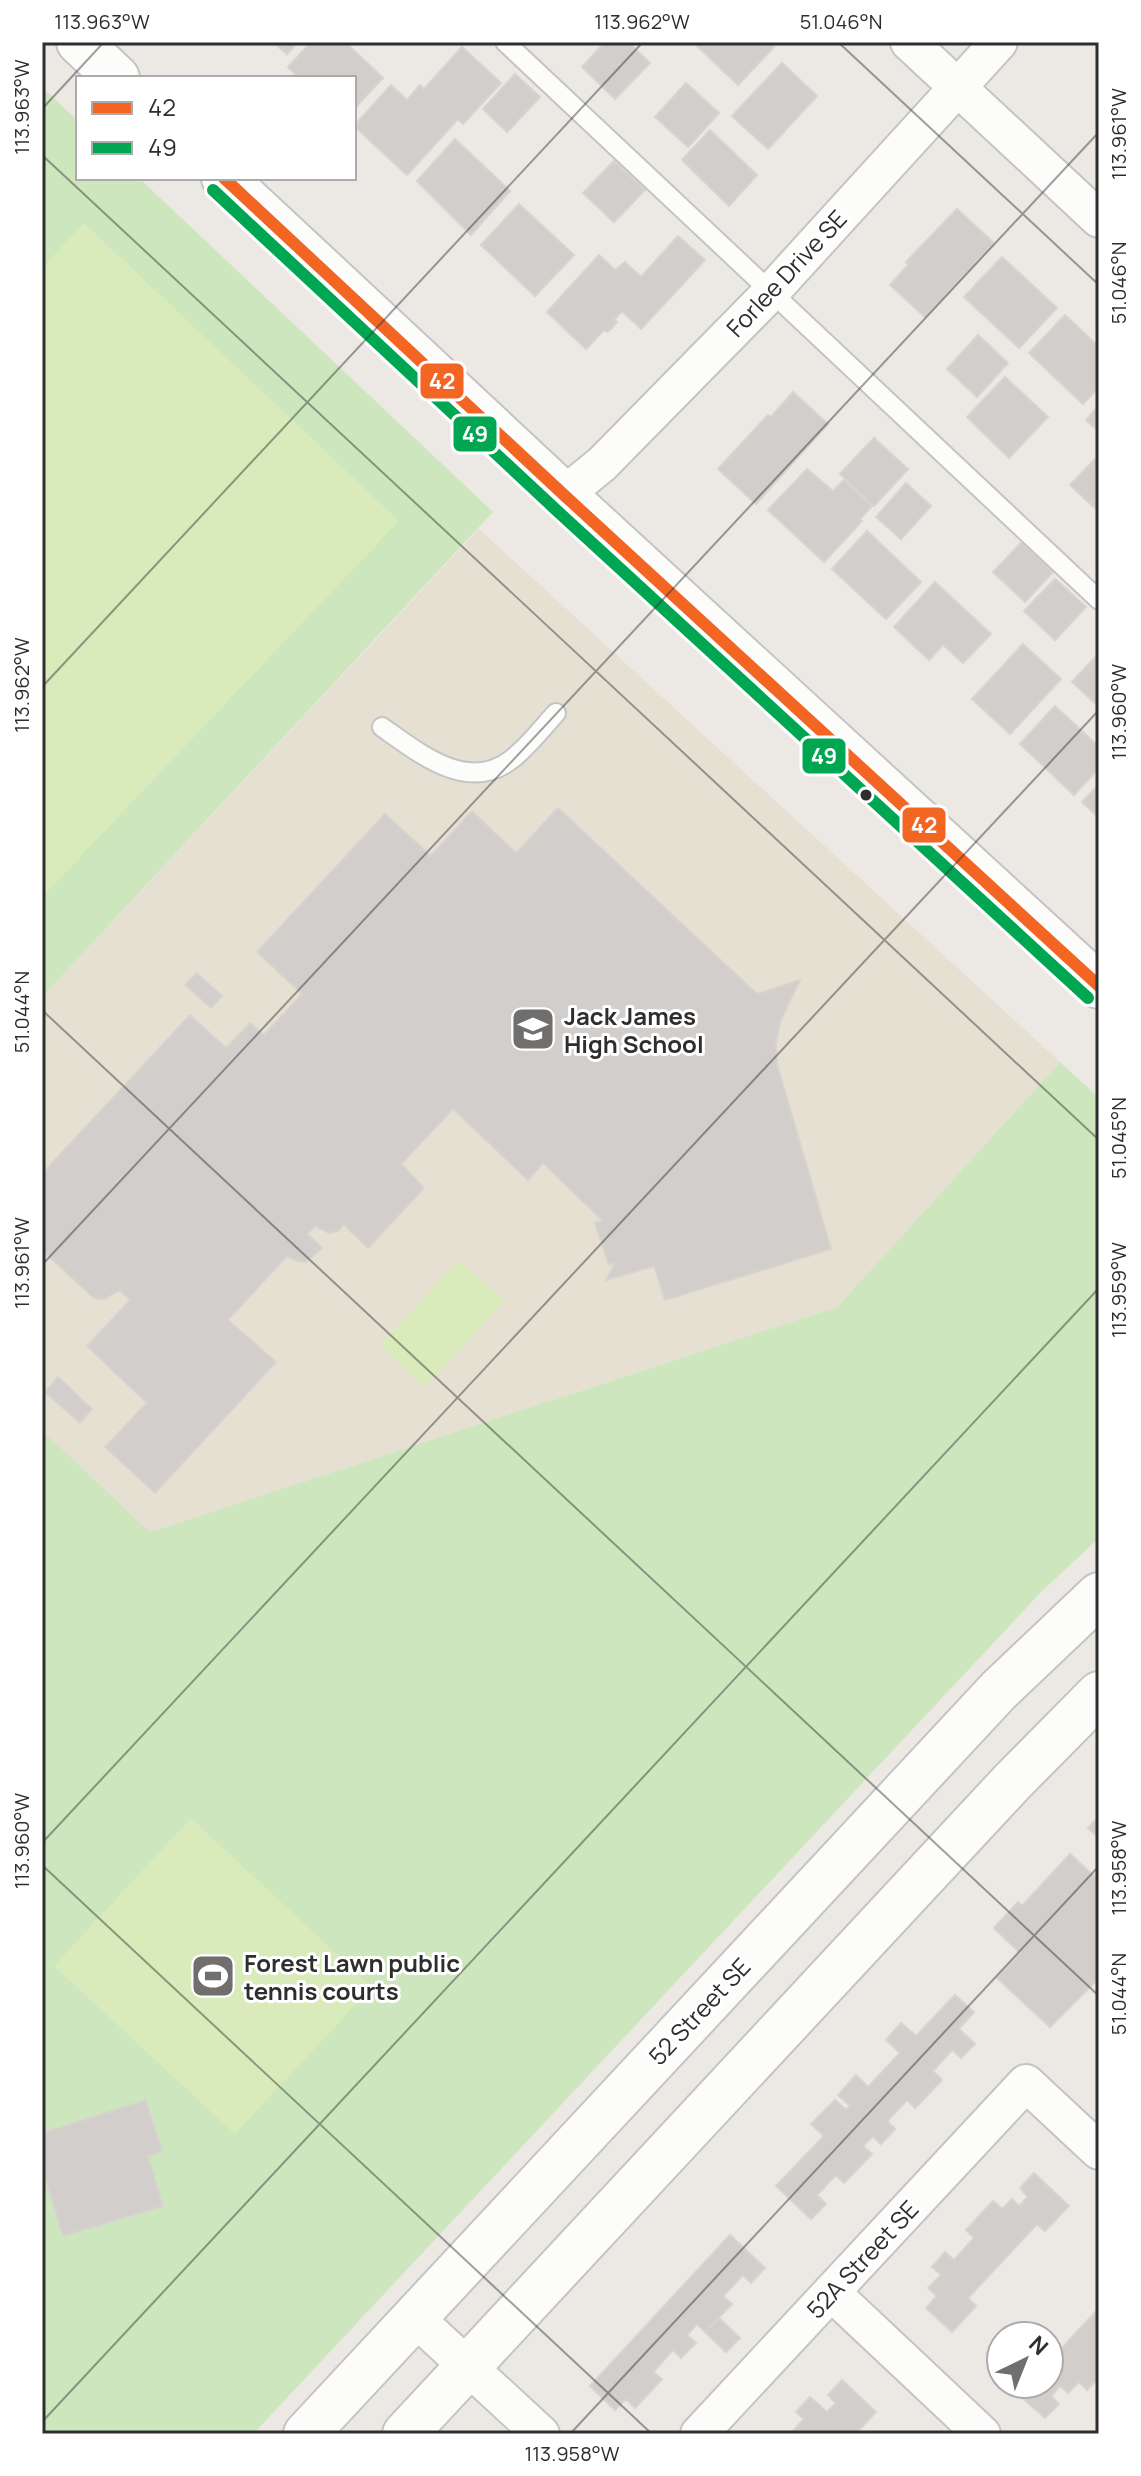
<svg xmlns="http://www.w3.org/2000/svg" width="1141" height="2476" font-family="Manrope,sans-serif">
	<rect width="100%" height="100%" fill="#ece8e4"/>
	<path fill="#e6e0d3" d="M479 529 1060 1062 837 1307 150 1532 42 1430V997Z"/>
	<path fill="#cee6be" d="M42 87 78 121V178H139L493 512 42 997Z
		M1060 1062 1099 1098V1538L1042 1591 253 2434H42V1430L150 1532 837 1307Z"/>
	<path fill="#d9eabb" d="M84 223 399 521 42 897V268Z
		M459 1260 505 1301 425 1387 380 1345Z
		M191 1818 372 1987 235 2134 54 1966Z"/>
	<path fill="#d1cecb" stroke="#d7d4d0" stroke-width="2" d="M273 42H298L287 54Z
		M311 42H345L383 78 354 109V78H299L288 67Z
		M605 42H628L650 63 615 99 582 67Z
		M693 42H769L774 47 738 85Z
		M462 47 501 83 463 124 458 119 407 175 354 126 391 85 407 100 420 85 424 89Z
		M782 63 817 96 768 149 732 116Z
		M515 74 540 97 507 132 483 109Z
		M686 83 719 113 688 147 655 117Z
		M710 130 757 175 729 206 682 160Z
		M455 139 510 191 471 235 417 181Z
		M614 161 645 190 614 222 583 193Z
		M519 204 574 255 535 296 481 245Z
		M957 209 994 243 925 317 890 285 908 265 906 262Z
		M678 236 705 260 641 329 622 311 614 320 617 322 612 328 607 332 604 330 586 349 547 312 599 255 615 270 625 262 641 277Z
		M1002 257 1057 308 1019 348 964 297Z
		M1065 315 1099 347V387L1083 404 1029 353Z
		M978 335 1008 363 977 397 947 369Z
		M1005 377 1048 417 1009 458 967 417Z
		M793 392 828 424 756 504 718 469 768 415 771 417Z
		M1099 405V432L1086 420Z
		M874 438 908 469 874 506 840 474Z
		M1099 455V512L1070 485Z
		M807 469 833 491 844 480 872 506 860 519 862 521 824 562 768 510Z
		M906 483 931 506 901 539 876 517Z
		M867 531 921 582 886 619 832 569Z
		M1022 542 1053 572 1025 602 993 572Z
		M1055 579 1086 607 1055 640 1024 611Z
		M935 582 991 634 963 663 943 645 929 660 894 627Z
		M1023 644 1061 679 1010 734 972 699Z
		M1099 653V707L1072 682Z
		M1055 706 1099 747V768L1074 795 1020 744Z
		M1099 784V818L1082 802Z
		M558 808 757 994 800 980 780 1022 776 1044 777 1064 831 1249 665 1300 654 1266 606 1280 616 1262 609 1265 595 1223 603 1221 543 1163 528 1180 453 1109 401 1164 424 1188 368 1248 344 1225 338 1231 329 1233 315 1226 307 1234 322 1248 306 1262 297 1261 287 1256 228 1320 276 1362 155 1493 105 1447 147 1403 87 1346 130 1300 119 1290 105 1299 94 1298 42 1250V1174L190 1015 226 1048 250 1023 264 1035 302 994 257 952 385 814 431 856 472 811 516 853Z
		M197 973 222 996 211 1008 185 985Z
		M58 1377 92 1409 80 1423 45 1392Z
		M1099 1816V1838L1088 1828Z
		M1070 1854 1094 1876 1099 1871V1978L1050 2027 997 1978 1020 1953 994 1928 1018 1902 1022 1906Z
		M955 1995 974 2012 959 2029 975 2044 961 2058 952 2050 933 2071 942 2080 915 2108 907 2100 887 2121 895 2129 881 2144 873 2136 863 2146 872 2154 844 2183 836 2175 817 2195 826 2204 811 2219 776 2186 824 2136 811 2124 835 2100 846 2110 850 2106 838 2095 856 2075 868 2087 900 2053 886 2040 901 2023 916 2036Z
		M146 2100 162 2151 148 2156 163 2206 63 2236 42 2167V2133Z
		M1034 2173 1069 2206 1045 2231 1037 2224 968 2298 976 2306 952 2332 926 2308 937 2296 928 2288 941 2275 932 2267 945 2252 954 2260 974 2238 966 2230 993 2201 1002 2209 1012 2199 1019 2206 1028 2197 1020 2188Z
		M730 2235 765 2268 751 2283 743 2275 723 2296 732 2304 705 2332 697 2324 687 2335 696 2343 681 2358 673 2350 653 2372 662 2379 635 2408 626 2399 615 2410 590 2386Z
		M1099 2308V2377L1087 2390 1079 2382 1068 2393 1060 2386 1051 2396 1059 2404 1045 2418 1010 2387 1013 2384H1049V2362Z
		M719 2318 740 2338 726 2352 705 2332Z
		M842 2380 876 2412 855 2434H848L844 2430 841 2434H790L804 2419 796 2412 810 2397 827 2412 836 2403 828 2395Z"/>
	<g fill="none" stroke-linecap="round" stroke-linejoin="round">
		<g stroke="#c5c4c5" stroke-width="22">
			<path id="service" d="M505 42 1099 600
				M382 727C419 753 468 794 512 759 529 746 542 728 556 713"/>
		</g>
		<g stroke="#c5c4c5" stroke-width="40">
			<path id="minor" d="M909 42 1099 219
				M564 495 602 464 771 292 999 42
				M831 2292 982 2434
				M413 2316 541 2434
				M699 2434 1026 2083 1099 2151"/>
		</g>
		<g stroke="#c5c4c5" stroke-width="48">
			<path id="tertiary" d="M79 42 117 78
				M224 178 564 495 1099 986"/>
		</g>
		<g stroke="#c5c4c5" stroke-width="48">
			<path id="secondary" d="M306 2434 999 1690 1099 1595
				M405 2434 1012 1782 1099 1694"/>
		</g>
		<use href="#service" stroke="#fcfcfb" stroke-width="18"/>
		<use href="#minor" stroke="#fcfcfb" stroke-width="36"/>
		<use href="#tertiary" stroke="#fcfcfb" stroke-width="44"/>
		<use href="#secondary" stroke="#fcfcfb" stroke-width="44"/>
		<g stroke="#fff" stroke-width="18">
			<path id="bus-1" d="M224 178 564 495 1099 986"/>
		</g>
		<g stroke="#fff" stroke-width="18">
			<path id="bus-2" d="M213 190 553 507 1088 998"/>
		</g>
		<use href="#bus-1" stroke="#f26522" stroke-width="12"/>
		<use href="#bus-2" stroke="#00a651" stroke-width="12"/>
	</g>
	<path fill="none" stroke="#2e2e2e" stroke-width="2" stroke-opacity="0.45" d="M838 42 1099 285M42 109 104 42M42 155 1099 1140M42 687 643 42M42 1010 1099 1996M42 1265 1099 132M42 1843 1099 710M42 1865 652 2434M42 2422 1099 1288M570 2434 1099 1866"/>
	<defs>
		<g id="school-square" transform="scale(2.3)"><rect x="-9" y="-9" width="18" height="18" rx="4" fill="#706f6e" stroke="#fff"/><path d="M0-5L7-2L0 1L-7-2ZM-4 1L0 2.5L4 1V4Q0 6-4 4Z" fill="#fff"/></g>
		<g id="stadium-square" transform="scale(2.3)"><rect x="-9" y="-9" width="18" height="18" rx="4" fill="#706f6e" stroke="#fff"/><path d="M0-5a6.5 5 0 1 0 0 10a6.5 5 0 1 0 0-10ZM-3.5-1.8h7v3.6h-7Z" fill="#fff"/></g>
	</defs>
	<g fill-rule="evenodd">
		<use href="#school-square" x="533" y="1029"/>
		<use href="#stadium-square" x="213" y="1976"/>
	</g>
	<circle fill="#2e2e2e" stroke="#fff" stroke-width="3" cx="866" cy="795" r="7"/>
	<g text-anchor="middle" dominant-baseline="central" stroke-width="6" stroke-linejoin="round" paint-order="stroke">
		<g font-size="24" fill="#2e2e2e" stroke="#fff">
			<text transform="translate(786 273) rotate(-47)">Forlee Drive SE</text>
			<text transform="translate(699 2011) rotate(-47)">52 Street SE</text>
			<text transform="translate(862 2259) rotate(-47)">52A Street SE</text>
		</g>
		<g font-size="24" font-weight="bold" fill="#2e2e2e" stroke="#fff" text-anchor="start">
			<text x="564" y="1015">Jack James<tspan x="564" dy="28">High School</tspan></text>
			<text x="244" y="1962">Forest Lawn public<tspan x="244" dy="28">tennis courts</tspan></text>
		</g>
	</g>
	<g stroke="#fff" stroke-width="3">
		<rect x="419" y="362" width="46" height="38" rx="8" fill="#f26522"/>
		<rect x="452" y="415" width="46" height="38" rx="8" fill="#00a651"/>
		<rect x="801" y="737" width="46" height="38" rx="8" fill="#00a651"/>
		<rect x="901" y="806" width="46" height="38" rx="8" fill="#f26522"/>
	</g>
	<g font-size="22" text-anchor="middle" font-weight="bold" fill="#fff">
		<text x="442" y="389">42</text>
		<text x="475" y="442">49</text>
		<text x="824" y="764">49</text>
		<text x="924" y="833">42</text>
	</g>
	<rect width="1141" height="2476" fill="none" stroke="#ffffff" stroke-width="88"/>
	<rect x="76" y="76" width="280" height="104" fill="#ffffff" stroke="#ababab" stroke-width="2"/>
	<rect x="92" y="102" width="40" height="12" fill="#f26522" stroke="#ababab" stroke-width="2"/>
	<text x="148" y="116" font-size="24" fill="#2e2e2e">42</text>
	<rect x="92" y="142" width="40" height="12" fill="#00a651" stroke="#ababab" stroke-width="2"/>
	<text x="148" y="156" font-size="24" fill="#2e2e2e">49</text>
	<g transform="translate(1025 2360) rotate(43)"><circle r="38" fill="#ffffff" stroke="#ababab" stroke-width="2"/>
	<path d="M0-6L14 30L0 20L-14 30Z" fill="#706f6e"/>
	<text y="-12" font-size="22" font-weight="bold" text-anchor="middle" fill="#2e2e2e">N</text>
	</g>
	<rect x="44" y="44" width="1053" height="2388" fill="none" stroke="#2e2e2e" stroke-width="3"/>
	<g font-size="20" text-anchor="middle" fill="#2e2e2e">
		<text x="102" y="29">113.963°W</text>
		<text x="642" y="29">113.962°W</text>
		<text x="841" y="29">51.046°N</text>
		<text transform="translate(22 107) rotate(-90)" y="7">113.963°W</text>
		<text transform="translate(1119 134) rotate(-90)" y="7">113.961°W</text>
		<text transform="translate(1119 283) rotate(-90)" y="7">51.046°N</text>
		<text transform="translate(22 685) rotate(-90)" y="7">113.962°W</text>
		<text transform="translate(1119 712) rotate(-90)" y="7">113.960°W</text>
		<text transform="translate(22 1012) rotate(-90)" y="7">51.044°N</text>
		<text transform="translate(1119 1138) rotate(-90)" y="7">51.045°N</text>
		<text transform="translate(22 1263) rotate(-90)" y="7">113.961°W</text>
		<text transform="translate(1119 1290) rotate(-90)" y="7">113.959°W</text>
		<text transform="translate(22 1841) rotate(-90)" y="7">113.960°W</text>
		<text transform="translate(1119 1868) rotate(-90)" y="7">113.958°W</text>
		<text transform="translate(1119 1994) rotate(-90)" y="7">51.044°N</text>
		<text x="572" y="2461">113.958°W</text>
	</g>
</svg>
